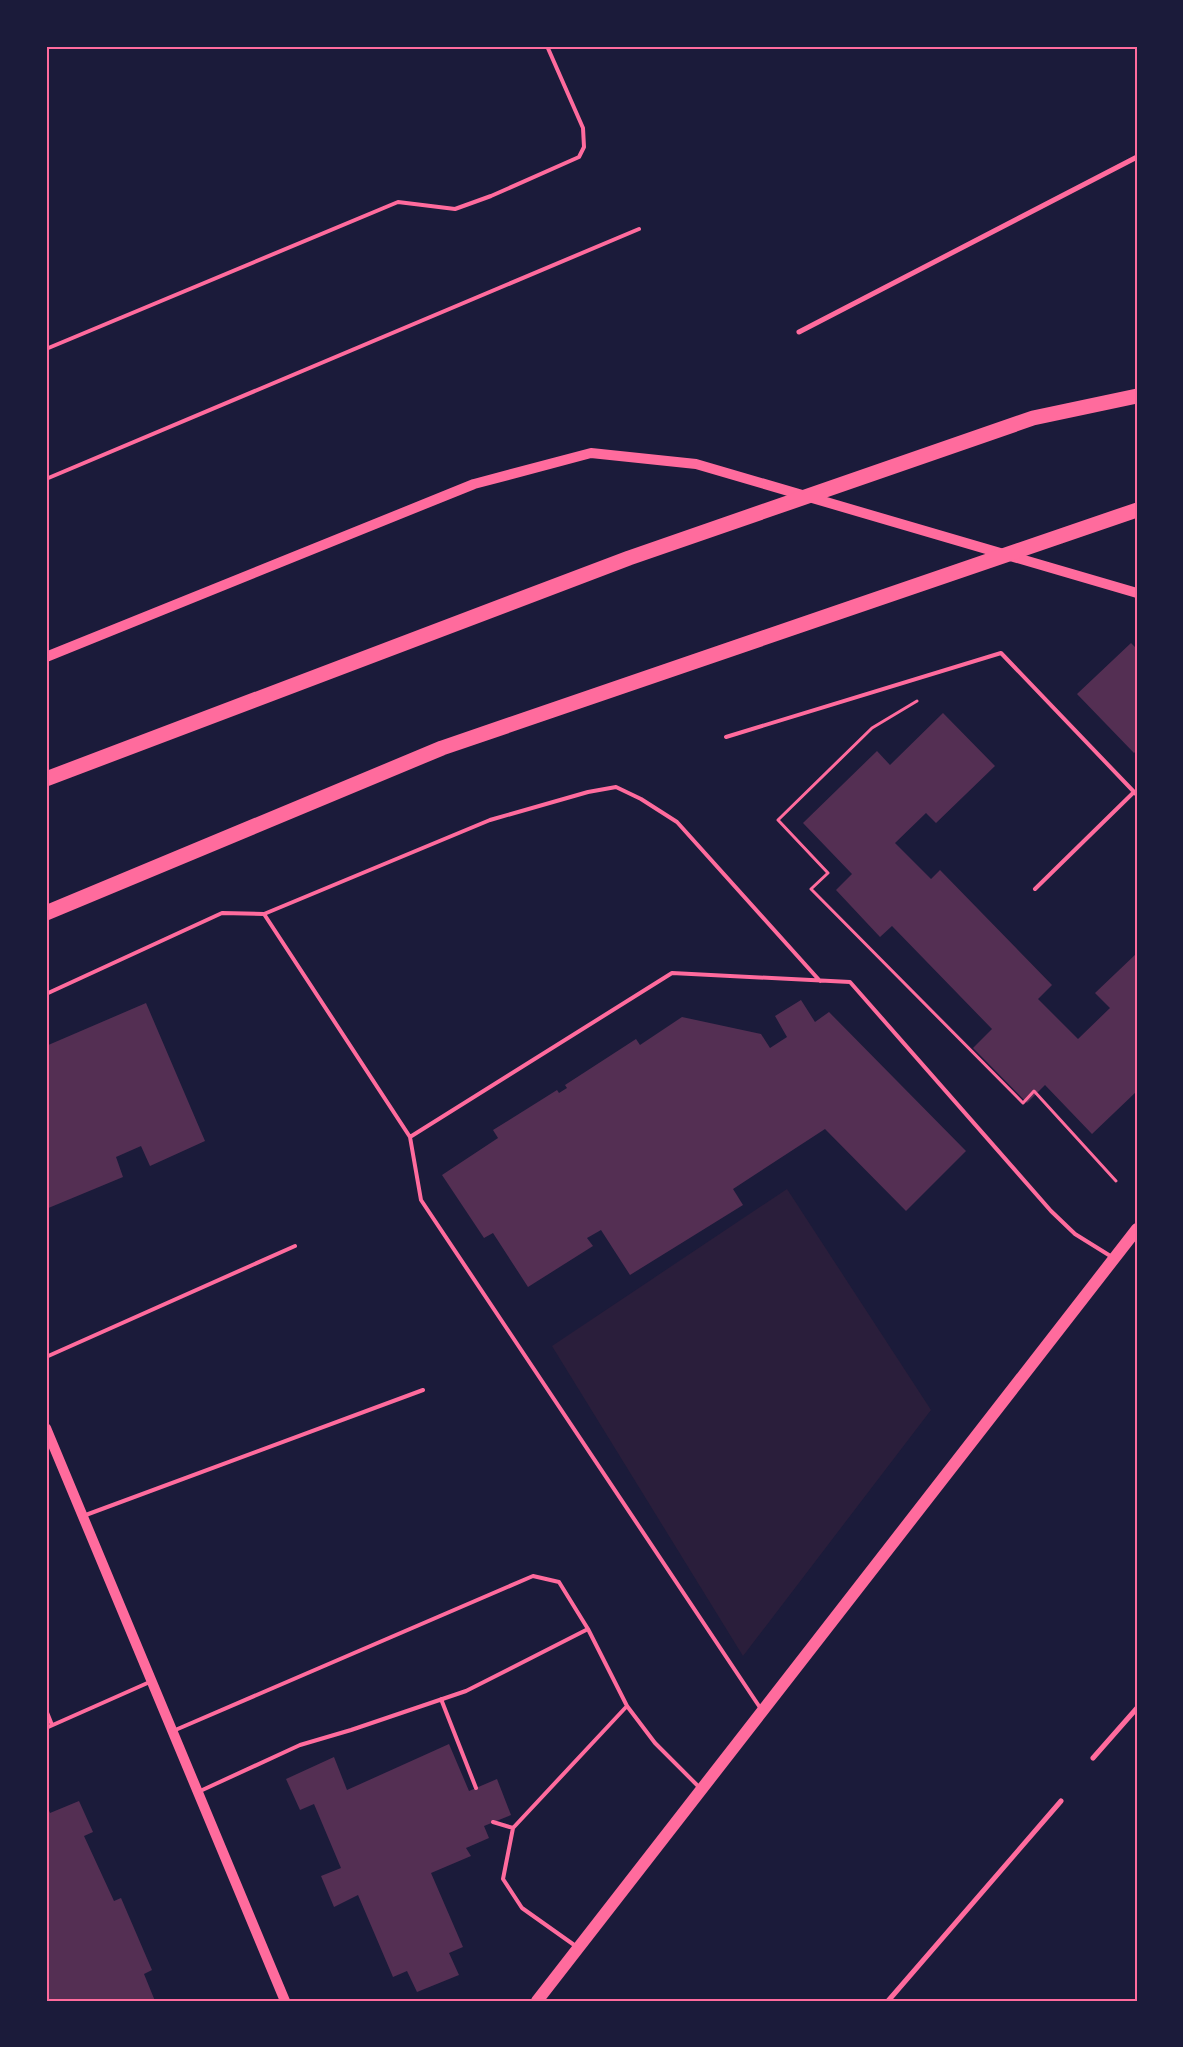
<svg xmlns="http://www.w3.org/2000/svg" width="1183" height="2047" font-family="'Alegreya Sans',sans-serif">
	<rect width="100%" height="100%" fill="#1b1b3a"/>
	<path fill="#2a1e3b" d="M787 1189 931 1410 743 1656 552 1346Z"/>
	<path fill="#542f53" d="M1131 643 1137 649V750L1134 753 1077 694Z
		M943 713 995 766 936 823 926 813 895 843 931 879 940 870 1052 985 1038 999 1078 1039 1110 1008 1095 993 1137 953V1091L1092 1134 1045 1085 1027 1103 973 1048 992 1029 892 926 880 937 836 890 852 874 803 823 877 751 890 765Z
		M801 1000 815 1022 829 1012 966 1151 906 1211 825 1129 733 1189 743 1205 630 1275 601 1230 587 1238 593 1246 528 1287 493 1233 484 1238 442 1175 498 1138 493 1130 557 1090 559 1093 567 1088 565 1085 636 1039 640 1045 682 1017 761 1034 770 1048 787 1037 775 1016Z
		M146 1003 205 1141 150 1166 141 1146 116 1157 123 1177 46 1209V1046Z
		M449 1744 469 1791 497 1779 511 1815 484 1826 489 1838 466 1848 471 1856 431 1873 463 1947 449 1953 459 1975 417 1992 407 1971 393 1977 358 1895 334 1907 321 1876 341 1868 314 1804 300 1810 286 1779 334 1757 347 1790Z
		M79 1801 93 1832 84 1836 114 1901 121 1898 152 1970 144 1974 155 2001H46V1804L50 1813Z"/>
	<g fill="none" stroke-linecap="round" stroke-linejoin="round">
		<path stroke="#ff6b9d" stroke-width="3" d="M917 701 872 728 778 820 828 873 811 889 1023 1103 1034 1091 1116 1181"/>
		<path stroke="#ff6b9d" stroke-width="4" d="M46 349 398 202 455 209 491 196 579 157 584 147 583 128 547 46
			M46 479 639 229
			M726 737 1001 653 1137 795
			M1035 889 1134 792
			M264 914 490 820 588 792 616 787 641 799 677 822 820 981
			M46 994 222 913 264 914 410 1137
			M46 1357 295 1246
			M83 1516 423 1390
			M588 1629 627 1706 655 1743 699 1787
			M441 1699 476 1788
			M761 1709 421 1200 410 1137 672 973 850 982 1051 1211 1075 1234 1112 1257
			M46 1710 52 1725
			M46 1728 152 1681
			M173 1731 533 1576 559 1582 588 1629 466 1691 351 1730 300 1745 198 1792
			M493 1822 513 1828 627 1706
			M513 1828 503 1879 522 1908 577 1947"/>
		<path stroke="#ff6b9d" stroke-width="5" d="M799 332 1137 157
			M1093 1758 1137 1708
			M888 2001 1061 1801"/>
		<path stroke="#ff6b9d" stroke-width="10" d="M46 657 474 484 591 453 696 464 1137 593
			M46 1428 285 2001"/>
		<path stroke="#ff6b9d" stroke-width="12" d="M537 2001 1137 1229"/>
		<path stroke="#ff6b9d" stroke-width="15" d="M46 779 629 558 1033 418 1137 396
			M46 913 442 748 1137 510"/>
	</g>
	<rect width="1183" height="2047" fill="none" stroke="#1b1b3a" stroke-width="95"/>
	<rect x="48" y="48" width="1088" height="1952" fill="none" stroke="#ff6b9d" stroke-width="2"/>
</svg>
